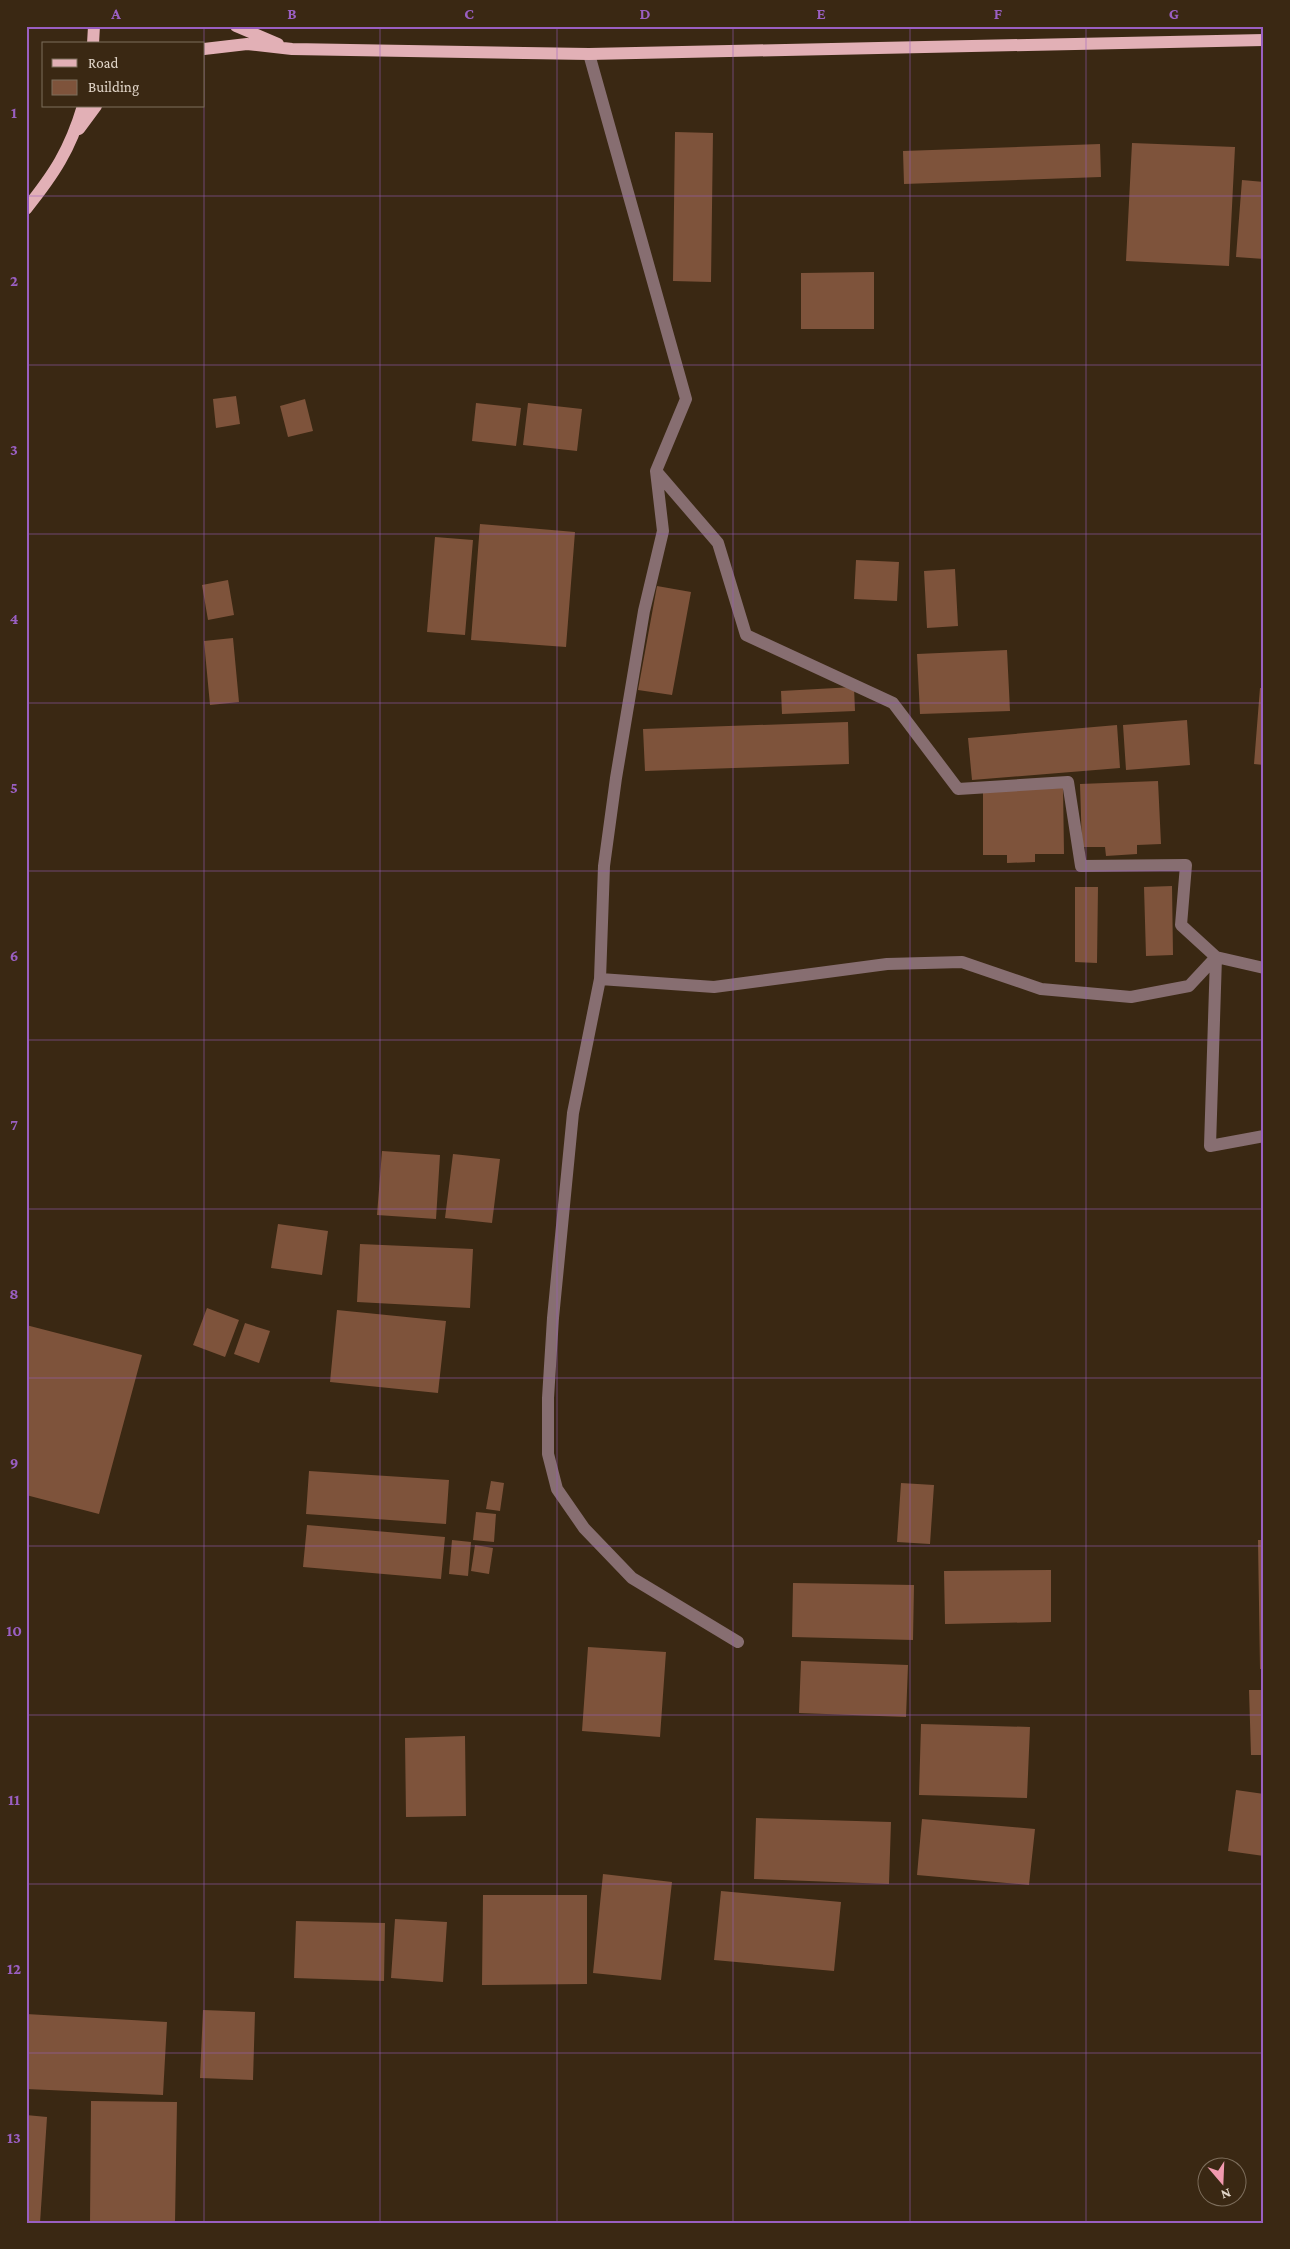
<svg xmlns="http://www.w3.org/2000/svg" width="1290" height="2249" font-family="'Crimson Pro',serif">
	<rect width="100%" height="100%" fill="#3a2813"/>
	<path fill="#7e533b" d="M675 132 713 133 711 282 673 281Z
		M1132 143 1235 147 1229 266 1126 261Z
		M1100 144 1101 177 904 184 903 151Z
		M1242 180 1264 182V259L1236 257Z
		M874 272V329H801V273Z
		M236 396 240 424 216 428 213 399Z
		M305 399 313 431 288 437 280 406Z
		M476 403 521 408 516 446 472 441Z
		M528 403 582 409 577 451 523 445Z
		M480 524 575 532 566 647 471 640Z
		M435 537 473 540 465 635 427 632Z
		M856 560 899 562 897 601 854 599Z
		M955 569 958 626 927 628 924 571Z
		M228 580 234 615 208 620 202 585Z
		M657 586 691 592 672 695 638 690Z
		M233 638 239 702 210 705 204 641Z
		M1007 650 1010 711 920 714 917 654Z
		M854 687 855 711 782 714 781 691Z
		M1260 688H1264V765L1254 764Z
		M1187 720 1190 765 1126 770 1123 725Z
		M848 722 849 764 645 771 643 729Z
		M1117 725 1120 768 972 780 968 738Z
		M1158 781 1161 844 1137 845V854L1106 856 1105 847H1082L1080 784Z
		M1063 786 1064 854H1035V862L1007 863V855H983V788Z
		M1172 886 1173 955 1146 956 1144 887Z
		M1075 887H1098L1097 963 1075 962Z
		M382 1151 440 1155 436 1219 377 1215Z
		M453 1154 500 1159 492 1223 445 1218Z
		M278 1224 328 1231 322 1275 271 1268Z
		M360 1244 473 1249 470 1308 357 1302Z
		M207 1308 239 1320 225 1357 193 1345Z
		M337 1310 446 1321 438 1393 330 1382Z
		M245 1323 270 1331 259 1363 234 1354Z
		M26 1325 142 1355 99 1514 26 1495Z
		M309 1471 449 1480 446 1524 306 1514Z
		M491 1481 504 1483 500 1511 486 1509Z
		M901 1483 934 1485 930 1544 897 1542Z
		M476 1512 496 1514 494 1542 473 1540Z
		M307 1525 445 1537 441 1579 303 1567Z
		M452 1540 471 1542 468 1576 449 1574Z
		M1258 1540H1264V1669H1260Z
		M475 1545 493 1548 489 1574 471 1571Z
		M1051 1570V1622L945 1624 944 1571Z
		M793 1583 914 1585 913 1640 792 1637Z
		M588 1647 666 1652 660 1737 582 1731Z
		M801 1661 908 1665 906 1717 799 1713Z
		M1249 1690H1264V1755H1251Z
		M921 1724 1030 1727 1027 1798 919 1795Z
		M465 1736 466 1816 406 1817 405 1738Z
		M1236 1790 1264 1794V1856L1228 1851Z
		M756 1818 891 1822 889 1884 754 1879Z
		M922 1819 1035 1829 1029 1885 917 1875Z
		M603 1874 672 1882 661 1980 593 1973Z
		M721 1891 841 1902 834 1971 714 1960Z
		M483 1895H587V1984L482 1985Z
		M395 1919 447 1922 443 1982 391 1978Z
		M296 1921 385 1923 384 1981 294 1978Z
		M203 2010 255 2012 253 2080 200 2078Z
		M26 2014 167 2022 163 2095 26 2089Z
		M91 2101 177 2102 175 2223H90Z
		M26 2115 47 2117 40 2223H26Z"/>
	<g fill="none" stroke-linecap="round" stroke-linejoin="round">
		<path stroke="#876e71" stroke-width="12" d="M589 54 686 399 656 471 663 531 644 611 616 778 604 866 600 979 573 1113 553 1318 548 1398V1454L557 1489 584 1528 632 1578 738 1642
			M656 471 718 543 746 635 893 703 958 789 1068 782 1081 866 1186 865 1181 925 1216 957 1264 968
			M1216 957 1210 1146 1264 1136
			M600 979 714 987 887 964 962 962 1041 989 1131 997 1189 986 1216 957"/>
		<path stroke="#e2b0b6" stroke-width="12" d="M236 26 278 44
			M93 44 94 26
			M204 49 247 44 292 49 589 54 1264 40
			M79 129 96 106
			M26 209C54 174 70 150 83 106"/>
	</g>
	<path fill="none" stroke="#9a5fc2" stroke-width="1" stroke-opacity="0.55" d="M204 26V2223M380 26V2223M557 26V2223M733 26V2223M910 26V2223M1086 26V2223M26 196H1264M26 365H1264M26 534H1264M26 703H1264M26 871H1264M26 1040H1264M26 1209H1264M26 1378H1264M26 1546H1264M26 1715H1264M26 1884H1264M26 2053H1264"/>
	<rect width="1290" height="2249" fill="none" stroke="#3a2813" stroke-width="55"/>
	<rect x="42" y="42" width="162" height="65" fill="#3a2813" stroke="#7d6e5c"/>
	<rect x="52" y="59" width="25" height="8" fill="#e2b0b6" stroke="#7d6e5c"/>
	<text x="88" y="68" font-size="15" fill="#e2d6c9">Road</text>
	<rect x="52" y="80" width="25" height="15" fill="#7e533b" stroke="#7d6e5c"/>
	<text x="88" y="92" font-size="15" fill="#e2d6c9">Building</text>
	<g transform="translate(1222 2182) rotate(161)"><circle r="24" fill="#3a2813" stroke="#7d6e5c"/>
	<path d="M0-4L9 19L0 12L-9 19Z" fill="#f29aaf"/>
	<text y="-8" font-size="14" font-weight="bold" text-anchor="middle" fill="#e2d6c9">N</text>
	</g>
	<rect x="28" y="28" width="1234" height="2194" fill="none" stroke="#9a5fc2" stroke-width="2"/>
	<g font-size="16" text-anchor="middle" font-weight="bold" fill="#9a5fc2">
		<text x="116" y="19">A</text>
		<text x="292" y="19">B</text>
		<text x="469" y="19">C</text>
		<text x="645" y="19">D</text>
		<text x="821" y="19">E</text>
		<text x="998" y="19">F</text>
		<text x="1174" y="19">G</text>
		<text x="14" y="118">1</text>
		<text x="14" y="286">2</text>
		<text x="14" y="455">3</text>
		<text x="14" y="624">4</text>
		<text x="14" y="793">5</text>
		<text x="14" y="961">6</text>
		<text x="14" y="1130">7</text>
		<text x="14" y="1299">8</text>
		<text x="14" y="1468">9</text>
		<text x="14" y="1636">10</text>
		<text x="14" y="1805">11</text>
		<text x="14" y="1974">12</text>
		<text x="14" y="2143">13</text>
	</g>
</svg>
